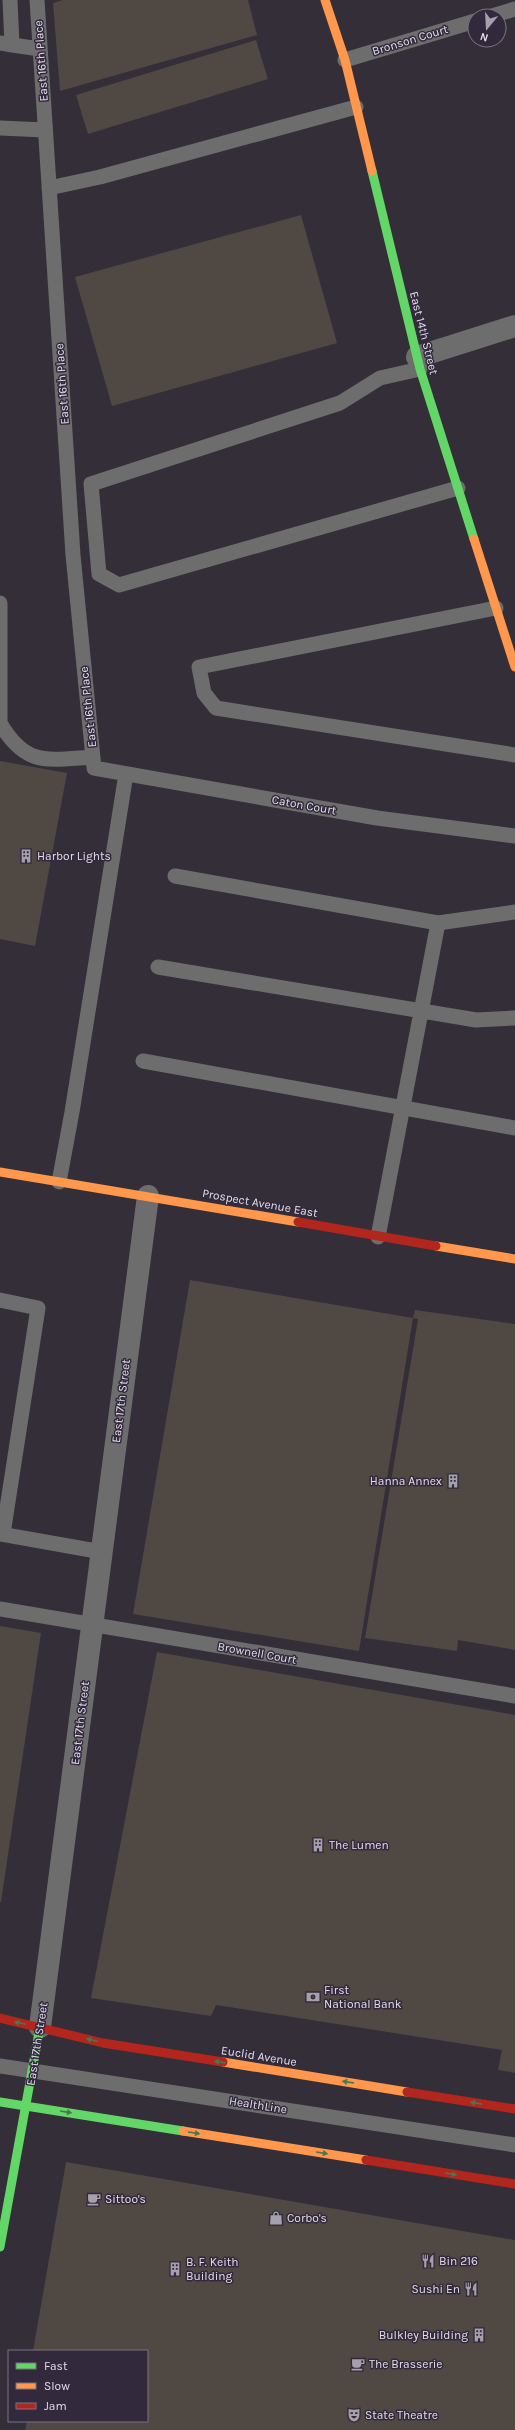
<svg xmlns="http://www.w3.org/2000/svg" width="515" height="2430" font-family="Karla,sans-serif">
	<rect width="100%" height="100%" fill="#332e38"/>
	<path fill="#504842" d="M63 0H248L257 35 60 91 53 3Z
		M256 40 268 79 88 134 76 95Z
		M301 215 337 343 112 406 75 277Z
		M0 761 67 773 35 946 0 939Z
		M190 1280 413 1318 359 1651 133 1614Z
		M415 1310 515 1324V1650L458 1640 457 1651 365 1638 418 1319 413 1318Z
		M0 1626 41 1633 1 1902H0Z
		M157 1652 515 1715V2073L498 2070 502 2050 216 2005 211 2016 91 1998Z
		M66 2162 515 2240V2430H25L27 2421H147V2351H33Z"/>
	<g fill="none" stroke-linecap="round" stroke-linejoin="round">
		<path stroke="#6c6d6c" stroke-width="15" d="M37 0 73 555 94 768 377 818 515 836
			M492 16 515 9
			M0 43 12 45 10 0
			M12 45 40 49
			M345 60 475 21
			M0 128 45 130
			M49 188 100 177 356 107
			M420 369 380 378 340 403 91 484 99 574 119 585 458 488
			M0 603V723C26 767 47 760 93 757
			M496 608 199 667 204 693 216 708 515 755
			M175 876 438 923
			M158 967 476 1020 515 1018
			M143 1061 515 1128
			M59 1182 72 1112 126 774
			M378 1237 438 923 515 912
			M0 1300 38 1308 3 1534
			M0 1534 102 1552
			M0 1609 515 1696
			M0 2066 515 2145"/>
		<path stroke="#6c6d6c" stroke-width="22" d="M417 357 515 326
			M40 2027 148 1196"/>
		<path stroke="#63d668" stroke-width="9" d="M372 171 420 369 474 539
			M0 2102 183 2131
			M0 2247 40 2027"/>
		<path stroke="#ff974d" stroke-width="9" d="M325 0 345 60 372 171
			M474 539 515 667
			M0 1172 298 1222
			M436 1246 515 1259
			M223 2062 407 2092
			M183 2131 366 2160"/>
		<path stroke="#b3261e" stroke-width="9" d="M298 1222 436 1246
			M0 2018 103 2043 223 2062
			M407 2092 515 2109
			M366 2160 515 2184"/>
	</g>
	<defs><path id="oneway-solid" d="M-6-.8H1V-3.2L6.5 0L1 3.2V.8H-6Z"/></defs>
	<g fill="#487750">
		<use href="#oneway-solid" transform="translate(20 2023) rotate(-168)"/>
		<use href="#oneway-solid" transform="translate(92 2040) rotate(-166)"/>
		<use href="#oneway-solid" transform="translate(220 2062) rotate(-171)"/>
		<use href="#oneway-solid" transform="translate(348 2082) rotate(-171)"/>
		<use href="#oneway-solid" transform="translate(476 2103) rotate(-171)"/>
		<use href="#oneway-solid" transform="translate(66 2112) rotate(9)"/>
		<use href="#oneway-solid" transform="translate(194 2133) rotate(9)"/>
		<use href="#oneway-solid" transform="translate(322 2153) rotate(9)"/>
		<use href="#oneway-solid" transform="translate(451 2174) rotate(9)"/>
	</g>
	<defs>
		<g id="building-bare" transform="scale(1.08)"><path d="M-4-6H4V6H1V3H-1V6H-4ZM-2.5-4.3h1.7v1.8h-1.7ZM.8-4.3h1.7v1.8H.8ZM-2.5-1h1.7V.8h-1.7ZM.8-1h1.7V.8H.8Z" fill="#a5a0ab" stroke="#322a3c" stroke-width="2.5" paint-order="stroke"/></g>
		<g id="bank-bare" transform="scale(1.08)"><path d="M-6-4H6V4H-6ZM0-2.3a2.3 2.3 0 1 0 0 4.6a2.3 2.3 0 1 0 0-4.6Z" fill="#a5a0ab" stroke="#322a3c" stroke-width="2.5" paint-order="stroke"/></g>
		<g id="cafe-bare" transform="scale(1.08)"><path d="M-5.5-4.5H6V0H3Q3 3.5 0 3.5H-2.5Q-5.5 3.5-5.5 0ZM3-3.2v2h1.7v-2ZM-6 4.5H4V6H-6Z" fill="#a5a0ab" stroke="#322a3c" stroke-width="2.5" paint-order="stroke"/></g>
		<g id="shop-bare" transform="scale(1.08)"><path d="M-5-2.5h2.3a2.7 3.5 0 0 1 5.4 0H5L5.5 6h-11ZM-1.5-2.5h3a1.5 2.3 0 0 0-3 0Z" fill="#a5a0ab" stroke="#322a3c" stroke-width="2.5" paint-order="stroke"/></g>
		<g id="restaurant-bare" transform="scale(1.08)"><path d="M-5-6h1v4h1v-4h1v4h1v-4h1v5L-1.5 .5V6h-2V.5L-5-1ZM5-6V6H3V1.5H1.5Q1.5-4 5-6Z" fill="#a5a0ab" stroke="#322a3c" stroke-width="2.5" paint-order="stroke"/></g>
		<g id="theatre-bare" transform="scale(1.08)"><path d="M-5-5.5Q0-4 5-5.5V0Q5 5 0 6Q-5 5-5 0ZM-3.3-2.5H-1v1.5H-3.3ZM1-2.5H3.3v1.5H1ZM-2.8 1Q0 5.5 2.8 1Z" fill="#a5a0ab" stroke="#322a3c" stroke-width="2.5" paint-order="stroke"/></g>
	</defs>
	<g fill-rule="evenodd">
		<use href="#building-bare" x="26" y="856"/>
		<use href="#building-bare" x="453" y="1481"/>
		<use href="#building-bare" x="318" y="1845"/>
		<use href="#bank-bare" x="313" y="1997"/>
		<use href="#cafe-bare" x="94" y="2199"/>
		<use href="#shop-bare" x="276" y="2218"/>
		<use href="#restaurant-bare" x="428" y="2261"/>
		<use href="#building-bare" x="175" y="2269"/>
		<use href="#restaurant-bare" x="471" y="2289"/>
		<use href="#building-bare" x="479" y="2335"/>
		<use href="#cafe-bare" x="358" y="2364"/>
		<use href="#theatre-bare" x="354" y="2415"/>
	</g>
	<g text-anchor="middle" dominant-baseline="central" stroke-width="3" stroke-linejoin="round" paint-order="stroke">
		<g font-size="12" fill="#e2dde9" stroke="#322a3c">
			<text transform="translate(410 40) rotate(-17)">Bronson Court</text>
			<text transform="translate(41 61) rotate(-94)">East 16th Place</text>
			<text transform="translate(424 333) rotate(76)">East 14th Street</text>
			<text transform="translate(62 384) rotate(-94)">East 16th Place</text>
			<text transform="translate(88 707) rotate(-96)">East 16th Place</text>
			<text transform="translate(304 805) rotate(10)">Caton Court</text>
			<text transform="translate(260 1203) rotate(10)">Prospect Avenue East</text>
			<text transform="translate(121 1401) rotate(-83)">East 17th Street</text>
			<text transform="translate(257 1653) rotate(10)">Brownell Court</text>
			<text transform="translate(80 1723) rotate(-83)">East 17th Street</text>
			<text transform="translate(37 2044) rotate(-81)">East 17th Street</text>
			<text transform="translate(259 2056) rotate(9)">Euclid Avenue</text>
			<text transform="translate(258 2105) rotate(9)">HealthLine</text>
		</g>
		<g font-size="12" fill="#e2dde9" stroke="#322a3c" text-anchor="start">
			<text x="37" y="856">Harbor Lights</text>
			<text x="442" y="1481" text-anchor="end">Hanna Annex</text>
			<text x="329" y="1845">The Lumen</text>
			<text x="324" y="1990">First<tspan x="324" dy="14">National Bank</tspan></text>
			<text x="105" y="2199">Sittoo's</text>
			<text x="287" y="2218">Corbo's</text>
			<text x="439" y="2261">Bin 216</text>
			<text x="186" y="2262">B. F. Keith<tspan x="186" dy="14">Building</tspan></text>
			<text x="460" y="2289" text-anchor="end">Sushi En</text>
			<text x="468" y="2335" text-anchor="end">Bulkley Building</text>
			<text x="369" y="2364">The Brasserie</text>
			<text x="365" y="2415">State Theatre</text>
		</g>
	</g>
	<rect x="8" y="2350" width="140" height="72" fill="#322a3c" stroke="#787281"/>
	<rect x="16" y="2363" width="20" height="6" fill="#63d668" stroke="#787281"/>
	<text x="44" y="2370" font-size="12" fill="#e2dde9">Fast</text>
	<rect x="16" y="2383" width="20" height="6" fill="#ff974d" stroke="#787281"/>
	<text x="44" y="2390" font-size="12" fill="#e2dde9">Slow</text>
	<rect x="16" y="2403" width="20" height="6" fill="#b3261e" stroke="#787281"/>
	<text x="44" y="2410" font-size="12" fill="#e2dde9">Jam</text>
	<g transform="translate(487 28) rotate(198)"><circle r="19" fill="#322a3c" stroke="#787281"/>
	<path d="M0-3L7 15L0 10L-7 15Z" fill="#a5a0ab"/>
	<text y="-6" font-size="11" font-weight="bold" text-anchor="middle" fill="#e2dde9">N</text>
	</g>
</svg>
